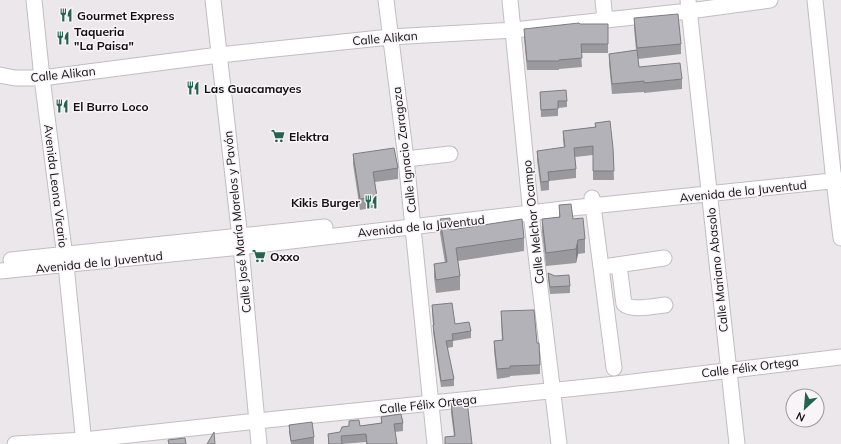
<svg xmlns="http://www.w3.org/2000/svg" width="841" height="444" font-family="Mulish,sans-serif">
	<rect width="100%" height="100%" fill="#ece7eb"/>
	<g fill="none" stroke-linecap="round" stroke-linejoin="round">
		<g stroke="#c2bdc2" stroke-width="17">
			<path id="minor" d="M34 0 42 78 66 265 84 444
				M213 0 241 247 259 444
				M386 0 406 159 435 444
				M510 0 530 205 559 444
				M603 0 605 20
				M688 0 737 444
				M815 0 833 172 841 238
				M0 75 15 78H42L219 55 390 37 514 30 689 11 770 0
				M406 159 450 154
				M592 198 614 368
				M11 260 325 227
				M619 265 624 304C631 311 655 306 665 305
				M610 266 664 258
				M0 271 241 247 572 208 841 180
				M15 444 84 440 257 421 616 384 841 357"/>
		</g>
		<use href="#minor" stroke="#fff" stroke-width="15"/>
	</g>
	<path fill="#9a999e" d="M634 18 681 44V54L638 59 639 67 682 79V89L644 93V92L612 94 609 64V54L636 50 634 28Z
		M580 24H608V53H581L582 67 559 69V70H527L524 38V29Z
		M540 92 567 101V107L558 108V116L541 117Z
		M595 123 613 148 614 180H593V155L575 157 576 169V178L549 181V190L541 191 537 160V151L564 148 563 140V131L595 127Z
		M353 154 398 168V179L375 182 377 197V207L360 210 353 164Z
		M559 205 585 239V253L578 254 576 263 546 266 542 232V219L559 217Z
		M440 219 451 230 524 238V251L458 261 460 276V290L436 293 434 277V264L445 263 440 233Z
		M548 273 570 286V293L550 294 548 279Z
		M432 305 455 324 471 331V338L453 341V347L447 348 454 379V386L441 387 433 332V325L432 312Z
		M501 311 537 343 540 365V374L510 376V377L497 379 494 350V341L502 340 501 320Z
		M451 402 472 444H445V437L454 436 451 413Z
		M381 417 403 423V431L395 432 397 444H366V442L342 444H328V434L340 432 349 426V421L360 426 381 423Z
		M289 425 314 437V444H291L289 432Z"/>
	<path fill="#7d7d81" d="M578 240V254L576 263V249Z"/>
	<path fill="#b3b2b8" stroke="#7d7d81" d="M678 14 681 44 637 48 634 18Z
		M579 23 580 24H608V44H581L582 58 559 60V61H527L524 29Z
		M637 50 639 67 680 63 682 79 644 83V81L612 84 609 54Z
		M566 90 567 101H558V109L541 110 540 92Z
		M610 121 613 148 614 171H593V146L574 148 576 169 548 172 549 181 541 182 537 151 565 147 563 131 596 127 595 123Z
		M394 148 398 168 373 172 377 197 360 199 353 154Z
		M571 204 573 219 583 218 585 239 578 240 576 249 546 253 542 219 560 217 559 205Z
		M450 218 451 230 522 219 524 238 456 248 460 276 436 280 434 264 447 262 440 219Z
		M548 273 555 276 569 275 570 286 550 287Z
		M452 303 455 324 469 322 471 331 452 334 453 340 446 341 454 379 441 381 433 325H434L432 305Z
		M534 310 537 343H539L540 365 510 366V368L497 369 494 341 503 340 501 311Z
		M467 401 472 444H445V437L455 436 451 402Z
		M401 414 403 423 394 424 397 444H367L366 434 341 436 342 444H329L328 434 340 432 342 427 349 426V421L359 420 360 426 382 423 381 417Z
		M312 422 314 437 291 441 289 425Z
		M214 432 215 444H207Z
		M185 438 186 444H169L168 440Z"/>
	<defs>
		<g id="restaurant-bare" transform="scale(1.08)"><path d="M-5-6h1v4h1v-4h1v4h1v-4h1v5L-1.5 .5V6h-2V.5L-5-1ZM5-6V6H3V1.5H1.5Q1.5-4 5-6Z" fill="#246350" stroke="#f9f4f8" stroke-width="2.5" paint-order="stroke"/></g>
		<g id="supermarket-bare" transform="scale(1.08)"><path d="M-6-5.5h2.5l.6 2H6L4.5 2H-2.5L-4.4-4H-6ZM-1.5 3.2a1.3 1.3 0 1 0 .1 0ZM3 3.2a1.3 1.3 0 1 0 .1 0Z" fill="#246350" stroke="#f9f4f8" stroke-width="2.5" paint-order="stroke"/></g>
	</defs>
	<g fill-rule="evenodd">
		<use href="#restaurant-bare" x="66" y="15"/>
		<use href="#restaurant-bare" x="63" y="38"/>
		<use href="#restaurant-bare" x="193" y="88"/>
		<use href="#restaurant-bare" x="62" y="106"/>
		<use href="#supermarket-bare" x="278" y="136"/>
		<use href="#restaurant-bare" x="371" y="202"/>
		<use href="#supermarket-bare" x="259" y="256"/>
	</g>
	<g text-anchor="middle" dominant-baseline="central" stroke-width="3" stroke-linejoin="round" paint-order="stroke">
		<g font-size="12" font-weight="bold" fill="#110f11" stroke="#f9f4f8" text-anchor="start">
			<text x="77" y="15">Gourmet Express</text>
			<text x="74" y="31">Taqueria<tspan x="74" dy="14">"La Paisa"</tspan></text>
			<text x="204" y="88">Las Guacamayes</text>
			<text x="73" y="106">El Burro Loco</text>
			<text x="289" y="136">Elektra</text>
			<text x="360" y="202" text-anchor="end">Kikis Burger</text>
			<text x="270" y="256">Oxxo</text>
		</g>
		<g font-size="12" fill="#110f11" stroke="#f9f4f8">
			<text transform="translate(385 38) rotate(-5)">Calle Alikan</text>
			<text transform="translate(63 74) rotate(-6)">Calle Alikan</text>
			<text transform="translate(404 150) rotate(-97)">Calle Ignacio Zaragoza</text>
			<text transform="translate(56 186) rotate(83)">Avenida Leona Vicario</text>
			<text transform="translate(743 191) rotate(-6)">Avenida de la Juventud</text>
			<text transform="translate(237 222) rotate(-96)">Calle José María Morelos y Pavón</text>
			<text transform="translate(533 222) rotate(-96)">Calle Melchor Ocampo</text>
			<text transform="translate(421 226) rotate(-6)">Avenida de la Juventud</text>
			<text transform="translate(99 262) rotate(-6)">Avenida de la Juventud</text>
			<text transform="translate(717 270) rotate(-96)">Calle Mariano Abasolo</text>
			<text transform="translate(750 367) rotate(-7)">Calle Félix Ortega</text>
			<text transform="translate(428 404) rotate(-6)">Calle Félix Ortega</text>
		</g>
	</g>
	<g transform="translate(805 408) rotate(206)"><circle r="19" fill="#f9f4f8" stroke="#9c989c"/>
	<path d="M0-3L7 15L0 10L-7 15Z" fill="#246350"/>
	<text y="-6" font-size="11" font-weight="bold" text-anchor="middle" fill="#110f11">N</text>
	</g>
</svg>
